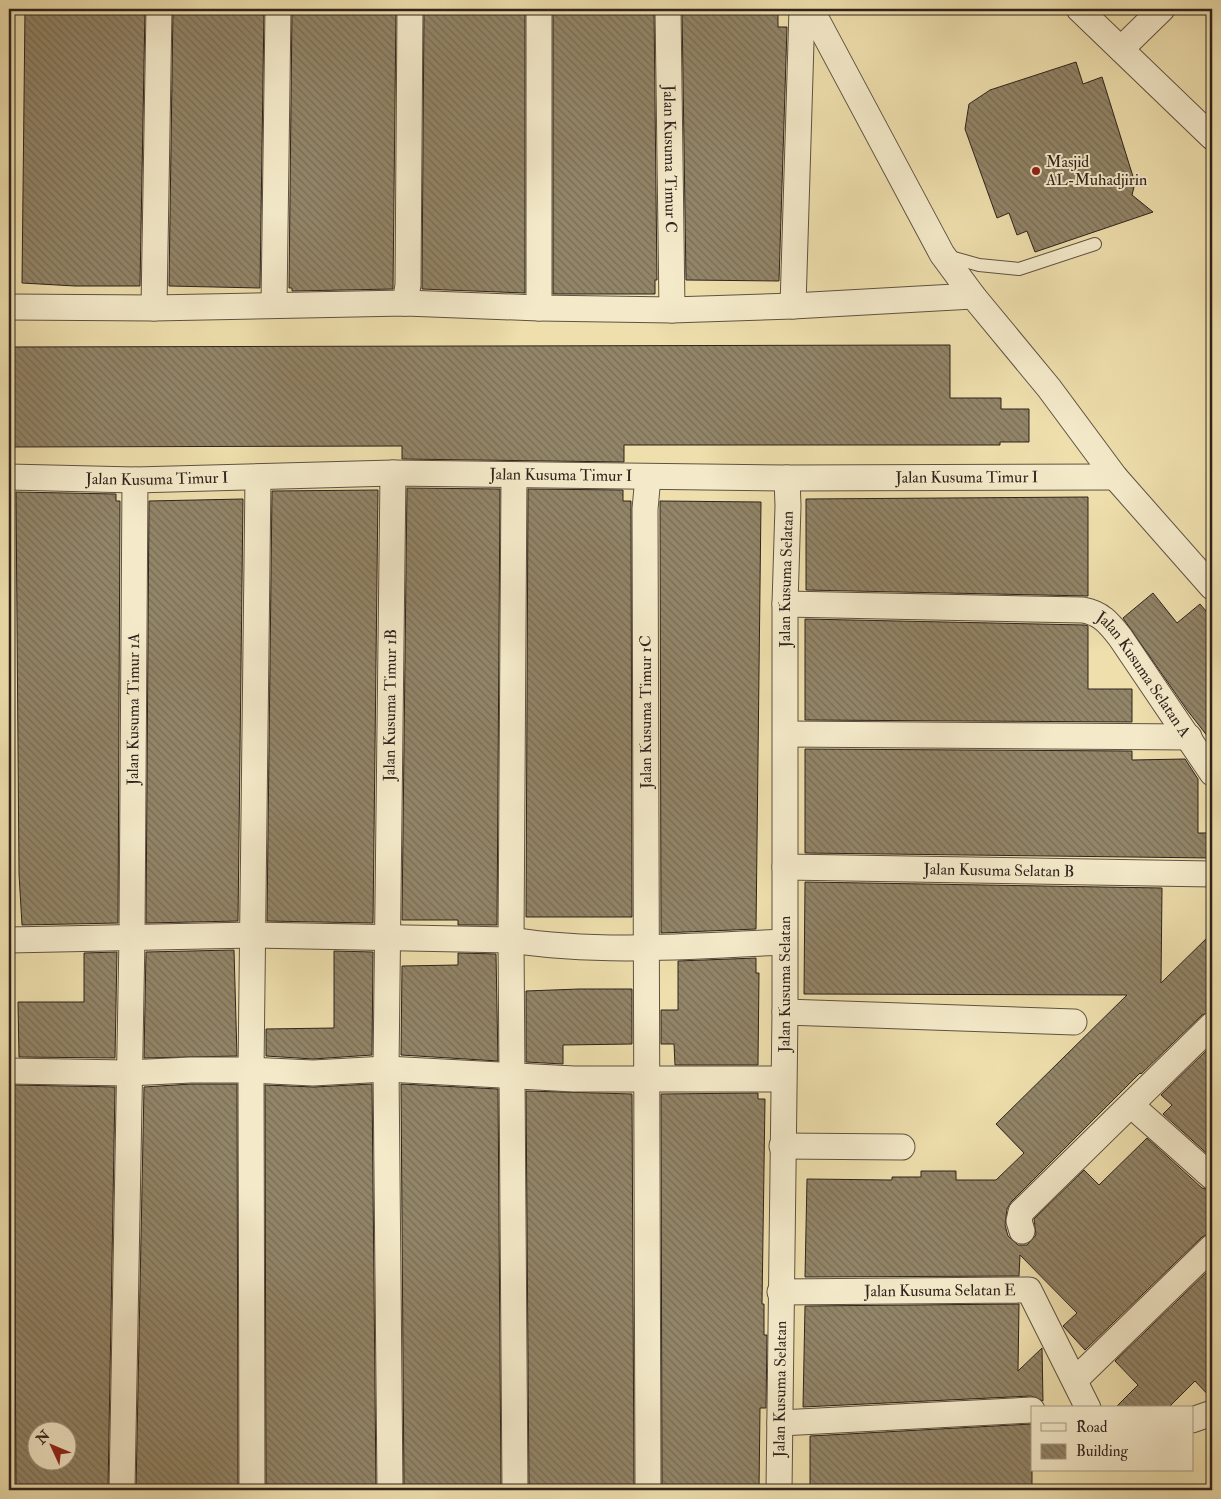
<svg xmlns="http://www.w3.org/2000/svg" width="1221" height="1499" font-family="'IM FELL Double Pica',serif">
	<defs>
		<pattern id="building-back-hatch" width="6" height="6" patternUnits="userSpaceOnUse" patternTransform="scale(1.25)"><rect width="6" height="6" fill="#928568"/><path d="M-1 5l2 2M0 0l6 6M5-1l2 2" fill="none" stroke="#786c55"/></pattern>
	</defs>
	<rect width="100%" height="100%" fill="#eedfad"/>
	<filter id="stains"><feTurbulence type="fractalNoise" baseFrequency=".004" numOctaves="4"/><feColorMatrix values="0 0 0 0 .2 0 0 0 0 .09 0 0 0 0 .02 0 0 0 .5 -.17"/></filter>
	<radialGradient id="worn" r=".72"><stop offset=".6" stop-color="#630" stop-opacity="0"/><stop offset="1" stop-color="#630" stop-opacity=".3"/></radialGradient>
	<path fill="url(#building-back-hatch)" stroke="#2f231d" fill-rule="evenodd" d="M25 9H145L140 286H75L22 283Z
		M173 9H264L260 288 169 286Z
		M292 9H396L393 289 292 291V288H289Z
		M424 9H525V293L422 289Z
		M553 9H654L657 280H655V294H553Z
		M682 9H778V27H787L779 281 686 280Z
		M1076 62 1083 84 1102 77 1135 183 1132 195 1153 212 1035 252 1027 231 1017 235 1009 213 997 218 965 129 969 104 990 90Z
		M950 345V398H1001V409H1029V442H1000V445H624V462L402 459V446L9 447V347Z
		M407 488 500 489 497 925H458V920H402Z
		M528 489 623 490V501H631L632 917H526Z
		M378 490 373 923 267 921 272 491Z
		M16 492 116 494V501H120L118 923 22 925 19 874Z
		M1088 497V596L806 590V499Z
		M243 499 238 921 146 923 149 501Z
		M660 501 761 502 756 929 661 933Z
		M1153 593 1177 623 1200 604 1212 618V742L1187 710 1123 618Z
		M805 619 1085 625 1088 626V689H1132V722L805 720Z
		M805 749 1132 751V760L1185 759 1198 779V833H1212V858L805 853Z
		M805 882 1162 888 1161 983 1212 933V1011L1202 1015 1141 1074 1140 1073 1011 1202 1007 1209 1005 1225 1008 1236 1018 1245H1027L1036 1235 1034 1219 1084 1170 1099 1185 1147 1138 1202 1188 1212 1191V1233L1202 1237 1085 1350 1063 1326 1077 1313 1020 1255 1019 1276 805 1277 807 1179 892 1180V1177H921V1171H956V1180H996L1024 1153 996 1124 1127 995 804 994Z
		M234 950 237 1056 144 1058 146 952Z
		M334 951 373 952 372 1055 313 1059 266 1056V1029L334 1028Z
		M117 952 115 1058 19 1057 18 1002H84V953Z
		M458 953 496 954 498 1061 401 1055 402 966 458 965Z
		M756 958V973H759L758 1065H675L674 1044H661V1010H678V961Z
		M579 989H632V1044L563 1045V1064L526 1062V991Z
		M1212 1045V1158L1163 1114 1172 1105 1161 1095Z
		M191 1084H237L238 1490H136L144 1087Z
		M372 1084 376 1490H266L265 1085 314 1087Z
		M401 1084 498 1089 501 1490H404Z
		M14 1085 115 1087 108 1490H16ZM38 1432H68V1462H38Z
		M526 1091 632 1094 634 1490H529Z
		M758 1093V1099H765L762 1304H764V1335H767L766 1408H760L759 1490H662L661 1094Z
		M1212 1267V1399L1195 1381 1168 1408H1115L1138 1385 1115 1361Z
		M1019 1304 1018 1371 1042 1348 1043 1401 1031 1396 803 1407 805 1306Z
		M1032 1424V1490L810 1489V1436Z"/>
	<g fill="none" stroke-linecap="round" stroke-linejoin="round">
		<g stroke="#5f5241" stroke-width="14">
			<path id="lane" d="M947 256 979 265 1019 269 1095 244"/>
		</g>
		<g stroke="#5f5241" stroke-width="27">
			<g id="street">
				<path id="s1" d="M668 9 672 310"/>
				<path d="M811 9 942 254 973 296 1049 388 1115 477 1212 587"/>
				<path d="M1079 9 1212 137"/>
				<path d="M1121 49 1162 9"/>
				<path d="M405 303 408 285 410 9"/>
				<path d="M274 305 278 9"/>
				<path d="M793 306 802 9"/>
				<path d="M9 307 154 308 405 303 539 308 672 310 793 306 973 296"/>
				<path d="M154 308 159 9"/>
				<path d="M539 308V9"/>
				<path d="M514 475 511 940 515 1490"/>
				<path id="s2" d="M9 477 135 480 393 473 787 478 1115 477"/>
				<path id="s3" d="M785 604 1083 610C1101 613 1109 623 1120 637L1212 773"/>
				<path d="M786 734 1189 737"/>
				<path id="s4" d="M785 867 1212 874"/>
				<path d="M9 940 253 935 511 940C601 954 693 946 784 942"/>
				<path d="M785 1012 1074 1022"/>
				<path d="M9 1071 127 1073 191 1070H251L313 1073 386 1069 574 1079H783"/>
				<path d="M1131 1105 1212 1177"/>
				<path d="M782 1146 902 1147"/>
				<path d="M1022 1231 1019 1221 1021 1212 1212 1025"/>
				<path id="s5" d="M780 1292 1029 1290 1088 1408"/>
				<path d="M1075 1380 1212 1247"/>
				<path d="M1192 1420 1212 1413"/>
				<path d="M780 1423 1032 1410"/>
				<path id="s6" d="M122 1490 132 937 135 480"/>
				<path d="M252 1490 251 1070 258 477"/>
				<path id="s7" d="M390 1490 386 1069 393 473"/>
				<path d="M648 1490 645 509 648 477"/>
				<path id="s8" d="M779 1490 785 1012V604L788 506 787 478"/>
			</g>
		</g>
		<use href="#lane" stroke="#f4eaca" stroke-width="12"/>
		<use href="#street" stroke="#f4eaca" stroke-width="25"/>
	</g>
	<circle fill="#8f2418" stroke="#f4eaca" stroke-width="2" cx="1036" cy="171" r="5"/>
	<g text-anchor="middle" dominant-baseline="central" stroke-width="4" stroke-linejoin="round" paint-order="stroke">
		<g font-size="16" fill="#2f231d" stroke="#f4eaca">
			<text stroke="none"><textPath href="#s1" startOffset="150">Jalan Kusuma Timur C</textPath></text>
			<text stroke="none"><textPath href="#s2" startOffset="552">Jalan Kusuma Timur I</textPath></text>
			<text stroke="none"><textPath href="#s2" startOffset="958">Jalan Kusuma Timur I</textPath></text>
			<text stroke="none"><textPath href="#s2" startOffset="148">Jalan Kusuma Timur I</textPath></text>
			<text stroke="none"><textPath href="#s8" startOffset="911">Jalan Kusuma Selatan</textPath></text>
			<text stroke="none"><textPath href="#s3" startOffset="389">Jalan Kusuma Selatan A</textPath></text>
			<text stroke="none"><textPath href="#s7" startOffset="785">Jalan Kusuma Timur 1B</textPath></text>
			<text stroke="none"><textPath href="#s6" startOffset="781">Jalan Kusuma Timur 1A</textPath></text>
			<text transform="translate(646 712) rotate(-90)">Jalan Kusuma Timur 1C</text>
			<text stroke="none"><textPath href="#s4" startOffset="214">Jalan Kusuma Selatan B</textPath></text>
			<text stroke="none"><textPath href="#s8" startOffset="506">Jalan Kusuma Selatan</textPath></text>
			<text stroke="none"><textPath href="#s5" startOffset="160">Jalan Kusuma Selatan E</textPath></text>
			<text stroke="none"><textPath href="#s8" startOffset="101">Jalan Kusuma Selatan</textPath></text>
		</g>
		<g font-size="16" fill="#2f231d" stroke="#f4eaca" text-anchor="start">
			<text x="1046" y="162">Masjid<tspan x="1046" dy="18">AL-Muhadjirin</tspan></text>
		</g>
	</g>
	<rect width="1221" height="1499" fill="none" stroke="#eedfad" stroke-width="30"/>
	<rect x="10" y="10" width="1201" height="1479" fill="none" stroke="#2f231d" stroke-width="2.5"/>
	<rect x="15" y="15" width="1191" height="1469" fill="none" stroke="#2f231d"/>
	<rect x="1031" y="1406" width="162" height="65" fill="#f4eaca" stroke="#a59a85"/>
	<rect x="1041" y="1423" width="25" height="8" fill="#f4eaca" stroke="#a59a85"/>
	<text x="1076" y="1432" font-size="15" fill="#2f231d">Road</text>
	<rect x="1041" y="1444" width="25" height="15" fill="url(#building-back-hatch)" stroke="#a59a85"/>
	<text x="1076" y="1456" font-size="15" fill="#2f231d">Building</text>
	<g transform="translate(52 1446) rotate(314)"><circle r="24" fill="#f4eaca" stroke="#a59a85"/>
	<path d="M0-4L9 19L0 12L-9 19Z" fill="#8f2418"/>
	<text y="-8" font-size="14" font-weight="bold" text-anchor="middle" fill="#2f231d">N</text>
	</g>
	<rect width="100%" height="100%" filter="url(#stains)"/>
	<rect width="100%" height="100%" fill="url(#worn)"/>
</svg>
